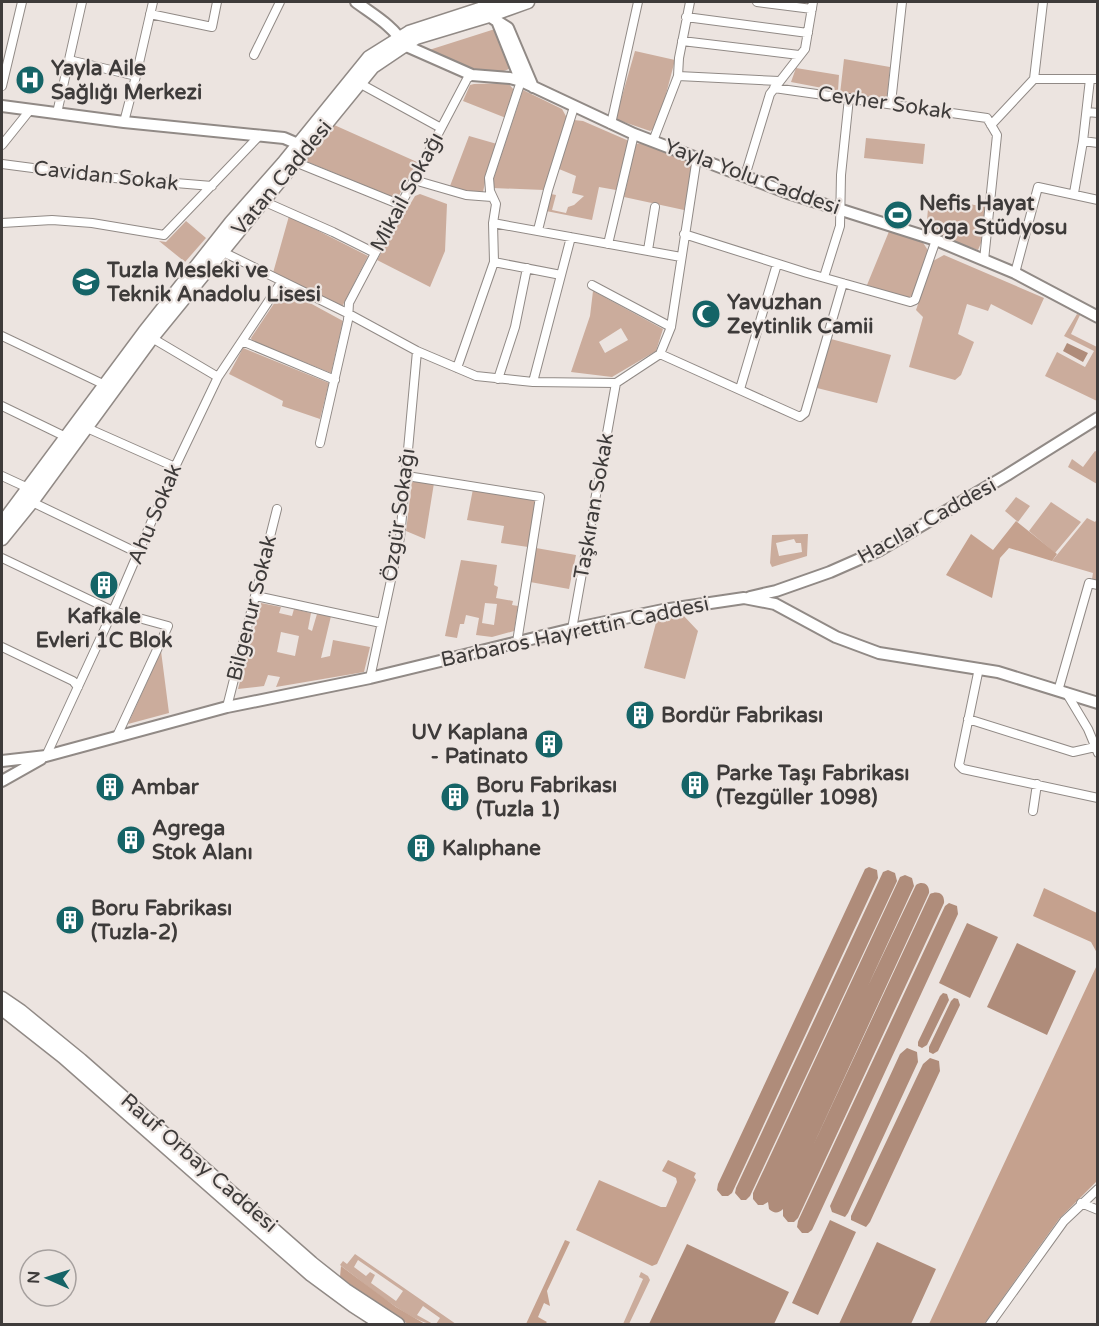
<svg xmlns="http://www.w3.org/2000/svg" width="1099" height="1326" font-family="'Varela Round',sans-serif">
	<rect width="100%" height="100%" fill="#ece4e0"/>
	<path fill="#cbac9c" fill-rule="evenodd" d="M495 29 511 68C484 82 454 62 429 50Z
		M635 51 675 60 665 98 655 128 650 131 618 120 616 117Z
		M844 59 890 67 887 98 840 94Z
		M796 68 839 75 838 91 791 82Z
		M508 83 514 90V93L506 118 463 101 470 85 474 84Z
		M523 90 562 109 567 118 544 190 493 188 494 177Z
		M574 120 583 121 629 141 616 190 599 187 592 220 546 211 551 194 556 195 552 210 566 213 568 207 574 205 584 196 572 193 576 176 559 169Z
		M332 124 417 162 397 199 303 160Z
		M469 136 497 144 486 178 483 192 465 191 450 186Z
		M866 138 925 144 923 164 864 158Z
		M641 143 690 160 693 163 684 210 624 197 636 144Z
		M420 194 447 204 445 251 430 287 377 260 415 196Z
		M929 197 986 207 981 243 978 250 926 232Z
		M289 216 368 256 342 307 273 273Z
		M186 221 206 238 185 262 159 241 166 242Z
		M890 229 922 241 929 252 913 296 907 298 867 285Z
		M944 255 1044 298 1032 325 991 304 988 311 967 304 958 334 974 342 961 375 955 380 909 367 923 317 916 310 933 261Z
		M283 290H286L343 321 331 373 252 341 251 338Z
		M593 291 663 329 656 351 612 377 571 372 590 316ZM621 328 628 340 605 353 599 342Z
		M1077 314 1080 315 1071 334 1097 347V401L1045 376 1057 352 1085 367 1094 351 1064 336Z
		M831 339 891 355 877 403 817 388Z
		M243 348 329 383 320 419 282 406 283 401 229 374Z
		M1095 451 1097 452V484L1068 467 1072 459 1083 467Z
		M414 480 434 483 425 539 406 531 412 481Z
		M473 489 536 499 528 547 501 543 504 526 467 520Z
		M1016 497 1030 506 1018 522 1005 511Z
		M1051 502 1081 522 1055 553 1029 531Z
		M1087 518 1095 522 1097 519V580L1092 579 1093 573 1052 561Z
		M808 534 807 556 772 567 770 563 772 535ZM794 539 796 543H801L802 552 779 556 776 543Z
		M536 548 576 555 569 589 530 582Z
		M461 560 497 565 494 585 498 587 496 598 513 601 512 605 518 606 514 631 492 637 476 635 479 618 466 615 464 624H460L457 638 445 636ZM485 603 497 604 494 625 482 623Z
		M261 603 281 607 279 613 292 616 294 609 311 613 308 629 312 631 317 614 331 616 321 658 330 656 333 640 370 647 364 672 276 687 280 677 268 675 264 686 238 689ZM281 632 299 636 295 656 277 652Z
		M682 614 698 631 685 679 644 668 657 619Z
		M161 651 169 713 128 724Z
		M355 1254 456 1324H436L440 1318 423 1306 417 1315 433 1324C412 1324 359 1279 340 1265L343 1261 347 1264ZM358 1260 403 1291 396 1301 371 1283 375 1275 370 1272 366 1276 354 1267Z
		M641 1272 648 1276 650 1280 629 1324H623L643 1279 639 1277Z"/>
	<path fill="#c5a18e" d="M1016 521 1057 554 1052 561 1009 548 1000 558 992 598 946 575 971 534 993 550Z
		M1044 888 1097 913V953L1091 942 1033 916Z
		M1097 965V1181L1059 1219 984 1324H929Z
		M668 1160 696 1173 694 1177 696 1180 657 1264 652 1266 576 1230 599 1180 661 1207H666L677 1182 676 1178 662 1171Z
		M565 1240 570 1242 547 1291 550 1306 544 1303 538 1317 547 1322 545 1324H526Z
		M341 1266 396 1307 425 1324H408L343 1280 340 1277Z"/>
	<path fill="#af8c7a" d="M1067 343 1088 353 1083 362 1063 351Z
		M869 867 877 870 878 878 732 1193 728 1196H722L717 1190 718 1184 865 869Z
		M888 870 895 873 897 881 750 1196 746 1200H741L735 1193 736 1188 883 872Z
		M905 875 912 878 914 886 868 986 916 885C923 880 930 885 929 893L812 1148 930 894C938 890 945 894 944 903L798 1218 794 1222H788L783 1216V1209C779 1213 774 1214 769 1209L768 1202 763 1205H758L753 1199V1193L900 877Z
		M949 903 957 906 958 914 812 1230 808 1233H802L797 1227 798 1221 945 906Z
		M967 923 998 937 970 998 939 983Z
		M1017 943 1076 971 1047 1035 987 1007Z
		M943 993 947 994 949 1000 927 1045 922 1048 918 1046V1042L940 996Z
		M954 998 958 999 960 1005 938 1051 933 1054 929 1052V1047L951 1001Z
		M907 1048 917 1052 918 1062 848 1213 845 1217 832 1212 830 1206 900 1054Z
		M930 1058 939 1061 940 1071 870 1222 866 1227 851 1220V1216L923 1064Z
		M830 1220 856 1232 818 1315 792 1303Z
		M877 1242 936 1269 911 1324H839Z
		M687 1244 789 1292 774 1324H649Z"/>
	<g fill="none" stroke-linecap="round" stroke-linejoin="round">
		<g stroke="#918a86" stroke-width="10">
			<path id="street" d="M757 2 812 9
				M150 14 212 27 217 2
				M686 17 808 33
				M682 41 799 55
				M254 55 280 2
				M69 60 136 76
				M678 76 779 81
				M1034 79 1043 2
				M359 83 441 128
				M2 86 22 2
				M774 88 987 118 997 135 984 260
				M891 103 902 2
				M1087 112 1098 113
				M57 113 82 2
				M124 122 136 76 153 2
				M611 124 638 2
				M991 125 1034 79H1098
				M653 141 678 76 679 58 690 2
				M1083 141 1098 143
				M2 145 30 110
				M295 162 401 205
				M2 164 102 177 212 186
				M745 176 770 94 805 49 813 2
				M414 180 466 195 492 197
				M1074 193 1083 141 1090 79
				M263 201 333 232 375 253
				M2 223 52 220 92 223 164 235 260 135
				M493 223 681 257
				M538 230 548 190 574 107
				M684 234 807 273 910 302 915 300 936 240
				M608 244 634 134
				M648 250 655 207
				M221 251 347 313 417 351 476 376 533 382 616 383
				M494 262 561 275
				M1015 273 1038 187 1098 200
				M824 277 840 226 841 175 849 98
				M592 285 671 327
				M2 336 105 385
				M152 338 218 377
				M242 341 335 380
				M660 354 800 417 805 413 843 283
				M457 368 494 262 493 223 496 204 490 191 489 178 521 81
				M498 379 515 327 527 268
				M533 382 571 237
				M616 383 660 354 671 327 697 157
				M740 389 777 264
				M2 406 66 437
				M87 428 175 467
				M320 443 348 320 349 303 467 79 472 75
				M2 476 28 488
				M407 476 540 497 517 642
				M32 502 138 553
				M2 558 113 611 168 626 117 736
				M256 596 381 623
				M572 629 616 383
				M2 647 73 681 78 687
				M979 668 959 765 963 769 1098 798
				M370 678 400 538 417 351
				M1058 691 1089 583 1098 585
				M1067 694 1088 729 1098 753
				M227 707 277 509
				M968 719 1073 752 1095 747 1098 745
				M46 756 113 611 175 467 218 377 282 281
				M1033 811 1037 784
				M1081 1203 1098 1210
				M990 1324 1064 1221 1098 1189"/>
		</g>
		<g stroke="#918a86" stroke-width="14">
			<path id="secondary" d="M356 2C372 14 394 26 404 45L472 75 510 78 521 81 634 134 788 193 936 240 1015 273 1098 317
				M483 2 489 16 508 28 533 87
				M497 21 521 81
				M2 106 124 122 284 138 305 147
				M750 597 776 591 830 572 880 550 1007 475 1098 418
				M2 761 46 756 227 707 370 678 572 629 663 610 744 598 775 604 836 637 879 653 998 672 1098 703
				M2 781 41 759"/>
		</g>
		<g stroke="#918a86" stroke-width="15">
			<path id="primary" d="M2 523 144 332 231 222 283 163 369 57 409 32 501 2
				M2 539 32 502 152 338 373 67 416 38 489 16 528 2
				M2 998 21 1011 81 1060 312 1263 346 1290 398 1324
				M2 1009 63 1057 311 1275 353 1306 381 1324"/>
		</g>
		<use href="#street" stroke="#fff" stroke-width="8"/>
		<use href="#secondary" stroke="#fff" stroke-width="10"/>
		<use href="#primary" stroke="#fff" stroke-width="12"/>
	</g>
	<defs>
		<g id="hospital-disc" transform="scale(1.5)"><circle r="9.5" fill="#156467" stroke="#ece4e0"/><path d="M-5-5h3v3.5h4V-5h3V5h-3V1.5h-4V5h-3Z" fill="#fff"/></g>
		<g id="stadium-disc" transform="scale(1.5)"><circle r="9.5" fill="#156467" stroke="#ece4e0"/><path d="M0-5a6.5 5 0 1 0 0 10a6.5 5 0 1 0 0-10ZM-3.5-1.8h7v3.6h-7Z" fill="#fff"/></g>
		<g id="school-disc" transform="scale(1.5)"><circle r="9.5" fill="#156467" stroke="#ece4e0"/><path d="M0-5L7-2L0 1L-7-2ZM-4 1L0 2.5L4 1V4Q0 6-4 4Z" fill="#fff"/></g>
		<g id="mosque-disc" transform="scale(1.5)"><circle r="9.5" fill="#156467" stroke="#ece4e0"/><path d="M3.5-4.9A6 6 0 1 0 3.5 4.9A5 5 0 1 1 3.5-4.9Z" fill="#fff"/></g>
		<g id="building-disc" transform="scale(1.5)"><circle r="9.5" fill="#156467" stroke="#ece4e0"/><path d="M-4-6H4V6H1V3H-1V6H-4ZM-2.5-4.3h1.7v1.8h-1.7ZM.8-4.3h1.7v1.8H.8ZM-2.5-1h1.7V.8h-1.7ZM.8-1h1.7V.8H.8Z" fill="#fff"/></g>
	</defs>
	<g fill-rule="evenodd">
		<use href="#hospital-disc" x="30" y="80"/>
		<use href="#stadium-disc" x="898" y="215"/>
		<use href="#school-disc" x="86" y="282"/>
		<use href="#mosque-disc" x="706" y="314"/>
		<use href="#building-disc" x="104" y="585"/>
		<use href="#building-disc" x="640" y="715"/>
		<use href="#building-disc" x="549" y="744"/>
		<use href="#building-disc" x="695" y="785"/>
		<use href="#building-disc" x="110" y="787"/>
		<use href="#building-disc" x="455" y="797"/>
		<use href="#building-disc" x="131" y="840"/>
		<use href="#building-disc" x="421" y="848"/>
		<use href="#building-disc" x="70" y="920"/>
	</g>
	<g text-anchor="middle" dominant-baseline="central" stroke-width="4.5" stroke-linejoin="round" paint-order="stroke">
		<g font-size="21" font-weight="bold" fill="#3e3b3a" stroke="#ece4e0" text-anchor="start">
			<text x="51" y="68">Yayla Aile<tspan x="51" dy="24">Sağlığı Merkezi</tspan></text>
			<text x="919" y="203">Nefis Hayat<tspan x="919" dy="24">Yoga Stüdyosu</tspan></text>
			<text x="107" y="270">Tuzla Mesleki ve<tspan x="107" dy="24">Teknik Anadolu Lisesi</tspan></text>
			<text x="727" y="302">Yavuzhan<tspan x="727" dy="24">Zeytinlik Camii</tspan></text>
			<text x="104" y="616" text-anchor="middle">Kafkale<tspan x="104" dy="24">Evleri 1C Blok</tspan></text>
			<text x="661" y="715">Bordür Fabrikası</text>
			<text x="528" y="732" text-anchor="end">UV Kaplana<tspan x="528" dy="24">- Patinato</tspan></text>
			<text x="716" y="773">Parke Taşı Fabrikası<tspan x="716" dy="24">(Tezgüller 1098)</tspan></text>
			<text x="476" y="785">Boru Fabrikası<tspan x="476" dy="24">(Tuzla 1)</tspan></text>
			<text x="131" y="787">Ambar</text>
			<text x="152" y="828">Agrega<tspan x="152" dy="24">Stok Alanı</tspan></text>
			<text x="442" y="848">Kalıphane</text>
			<text x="91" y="908">Boru Fabrikası<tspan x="91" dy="24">(Tuzla-2)</tspan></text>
		</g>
		<g font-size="21" fill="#3e3b3a" stroke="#ece4e0">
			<text transform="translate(885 103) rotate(8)">Cevher Sokak</text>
			<text transform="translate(106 176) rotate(6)">Cavidan Sokak</text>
			<text transform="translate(752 177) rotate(20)">Yayla Yolu Caddesi</text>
			<text transform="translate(282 178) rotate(-50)">Vatan Caddesi</text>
			<text transform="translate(407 192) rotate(-62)">Mikail Sokağı</text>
			<text transform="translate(594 506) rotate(-80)">Taşkıran Sokak</text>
			<text transform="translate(155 514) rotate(-67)">Ahu Sokak</text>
			<text transform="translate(399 515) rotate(-82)">Özgür Sokağı</text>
			<text transform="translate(927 521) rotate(-29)">Hacılar Caddesi</text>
			<text transform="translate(252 608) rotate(-76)">Bilgenur Sokak</text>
			<text transform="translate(575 632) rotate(-12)">Barbaros Hayrettin Caddesi</text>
			<text transform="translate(199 1163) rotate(41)">Rauf Orbay Caddesi</text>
		</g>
	</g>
	<rect width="1099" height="1326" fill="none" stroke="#3e3b3a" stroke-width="6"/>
	<g transform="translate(48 1278) rotate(273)"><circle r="28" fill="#ece4e0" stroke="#a6a09e" stroke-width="1.5"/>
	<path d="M0-4.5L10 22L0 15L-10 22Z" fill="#156467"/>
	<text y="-9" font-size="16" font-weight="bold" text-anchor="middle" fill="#3e3b3a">N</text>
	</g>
</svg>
